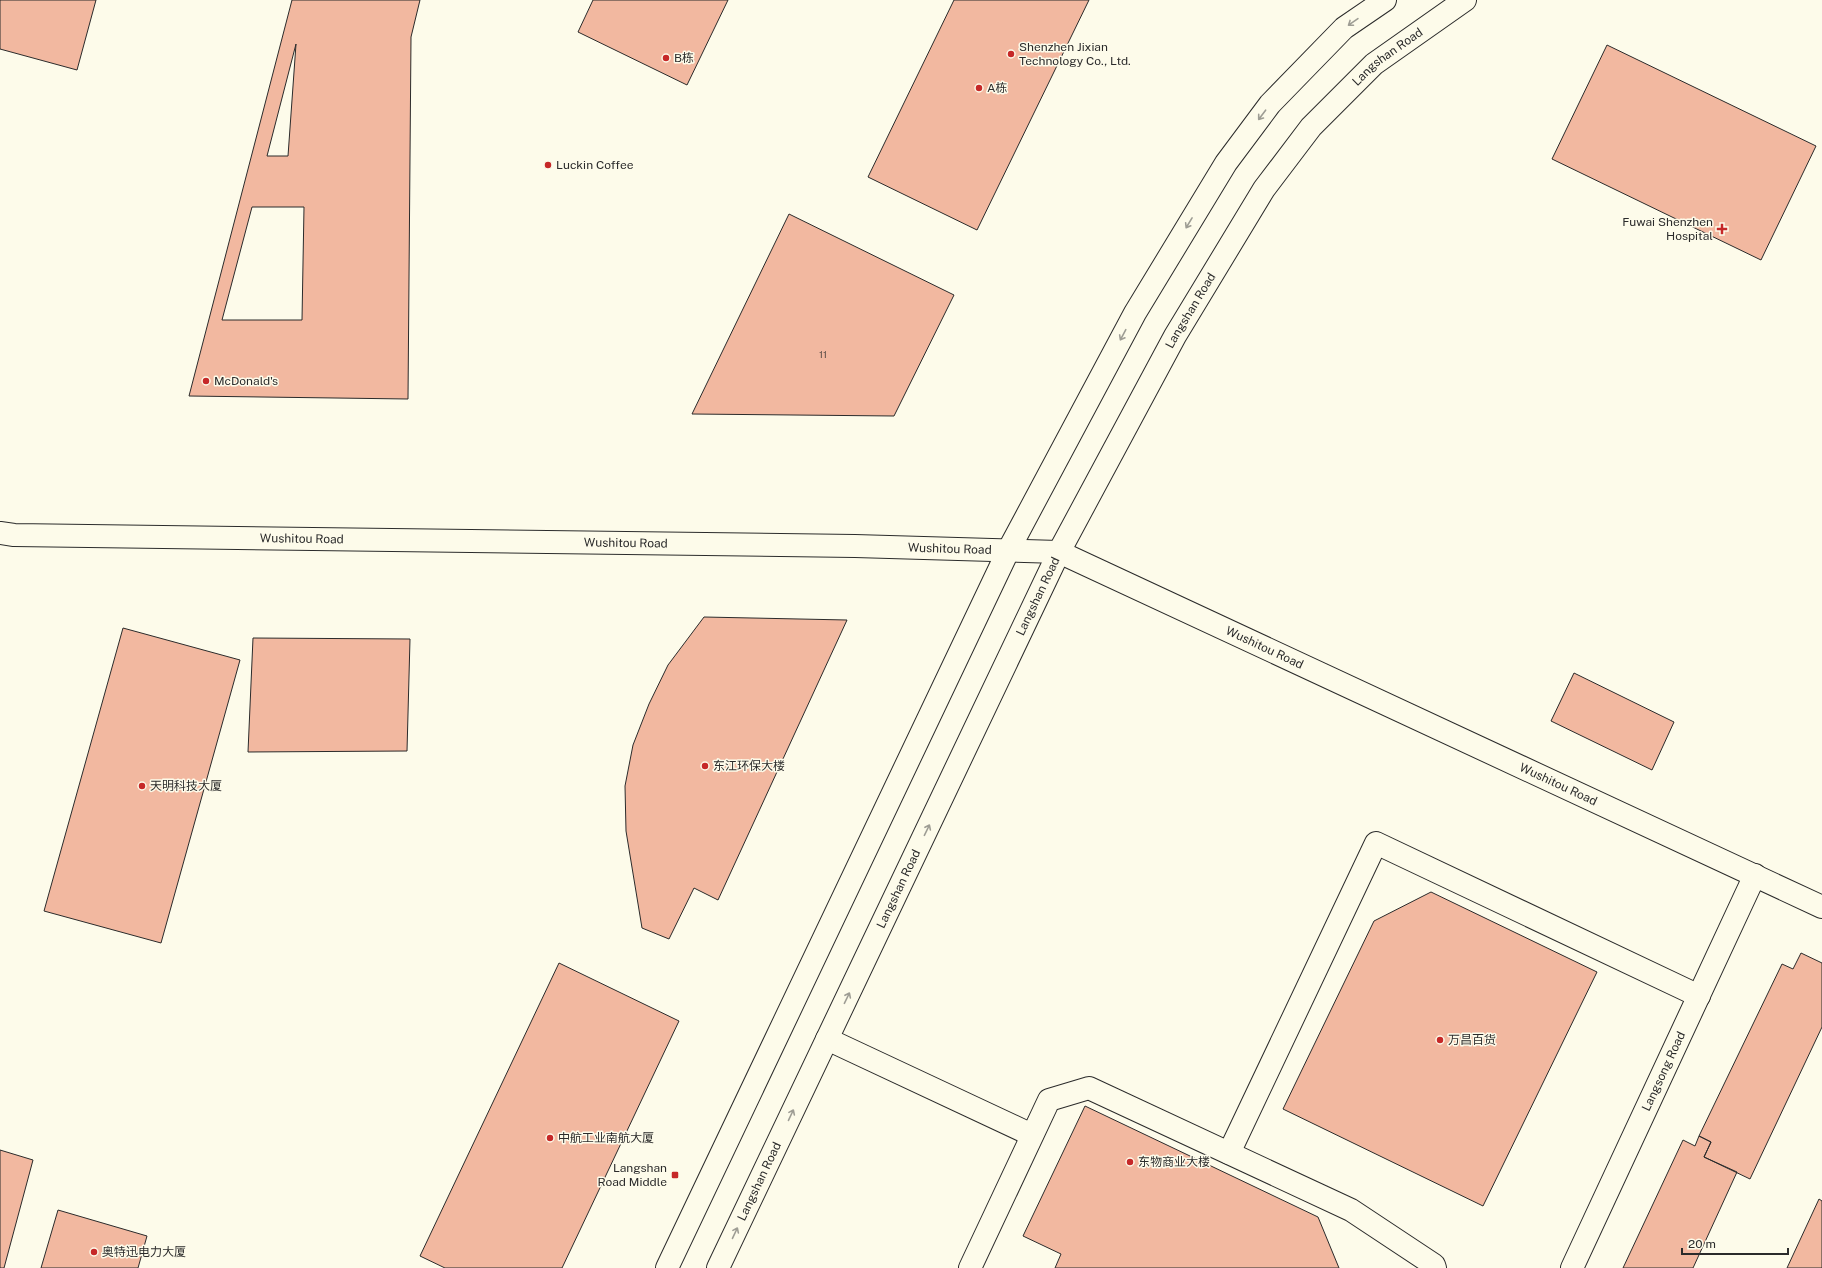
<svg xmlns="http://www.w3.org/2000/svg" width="1822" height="1268" font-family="'Public Sans','Noto Sans SC',sans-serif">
	<rect width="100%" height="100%" fill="#fdfbea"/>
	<path fill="#f2b8a0" stroke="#2b2b2b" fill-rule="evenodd" d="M0 0H96L77 70 0 49Z
		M292 0H420L411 37 408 399 189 396ZM296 44 288 156H267ZM252 207H304L302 320H222Z
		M593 0H728L687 85 578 32Z
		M954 0H1089L977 230 868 177Z
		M1607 45 1816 146 1761 260 1552 159Z
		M789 214 954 295 894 416 692 414Z
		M704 617 847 620 718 900 694 888 669 939 642 928 626 831 625 786 633 745 649 704 668 665Z
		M123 628 240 660 161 943 44 911Z
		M253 638 410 639 407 751 248 752Z
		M1574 673 1674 722 1652 770 1551 721Z
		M1431 892 1597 972 1483 1206 1283 1109 1374 921Z
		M1801 953 1822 963V1027L1750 1179 1704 1157 1711 1142 1699 1136 1782 964 1793 969Z
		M559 963 679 1021 562 1268H445L420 1256Z
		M1085 1106 1318 1217 1339 1268H1055L1061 1254 1023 1236Z
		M1699 1136 1711 1142 1704 1157 1737 1172 1693 1268H1623L1683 1140 1695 1146Z
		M0 1150 33 1160 4 1268H0Z
		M1819 1199 1822 1201V1268H1787Z
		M58 1210 147 1236 138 1268H41Z"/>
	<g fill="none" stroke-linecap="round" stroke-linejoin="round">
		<g stroke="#2b2b2b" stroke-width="24">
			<g id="minor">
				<path id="s1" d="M0 533 14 535 855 546 1059 552 1822 907"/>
				<path d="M827 1039 1032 1135"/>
				<path d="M1229 1153 1376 843 1699 996"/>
				<path d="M970 1268 1049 1100 1089 1088 1351 1210 1434 1265 1435 1268"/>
				<path id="s2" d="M1572 1268 1755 875"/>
			</g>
		</g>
		<g stroke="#2b2b2b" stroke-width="24">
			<g id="major">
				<path d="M667 1268 1008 551 1135 313 1226 163 1270 104 1344 28 1385 0"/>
				<path id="s3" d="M718 1268 1059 552 1175 336 1264 189 1311 127 1374 64 1465 0"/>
			</g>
		</g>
		<use href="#minor" stroke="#fdfbea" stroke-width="22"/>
		<use href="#major" stroke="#fdfbea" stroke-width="22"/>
	</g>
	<defs><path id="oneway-shaft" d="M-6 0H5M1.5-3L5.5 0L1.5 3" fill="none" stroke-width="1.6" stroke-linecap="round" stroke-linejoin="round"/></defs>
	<g stroke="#9e9d94">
		<use href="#oneway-shaft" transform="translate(1353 22) rotate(145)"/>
		<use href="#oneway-shaft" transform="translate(1262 115) rotate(127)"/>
		<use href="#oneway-shaft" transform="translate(1189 223) rotate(121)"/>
		<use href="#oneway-shaft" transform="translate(1123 335) rotate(118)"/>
		<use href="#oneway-shaft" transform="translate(927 830) rotate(-64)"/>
		<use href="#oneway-shaft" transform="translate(847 998) rotate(-64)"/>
		<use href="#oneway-shaft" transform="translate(791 1115) rotate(-65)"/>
		<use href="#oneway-shaft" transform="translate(735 1233) rotate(-65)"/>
	</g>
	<g fill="#c62828" stroke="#fdfbea" stroke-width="1.5">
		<circle cx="1011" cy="54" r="4"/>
		<circle cx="666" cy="58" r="4"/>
		<circle cx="979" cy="88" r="4"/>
		<circle cx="548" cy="165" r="4"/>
		<path d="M1720 223h4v4h4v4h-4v4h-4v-4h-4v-4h4z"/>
		<circle cx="206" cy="381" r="4"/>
		<circle cx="705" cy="766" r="4"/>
		<circle cx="142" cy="786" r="4"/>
		<circle cx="1440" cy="1040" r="4"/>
		<circle cx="550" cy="1138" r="4"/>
		<circle cx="1130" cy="1162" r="4"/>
		<rect x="671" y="1171" width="8" height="8" rx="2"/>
		<circle cx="94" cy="1252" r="4"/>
	</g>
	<g text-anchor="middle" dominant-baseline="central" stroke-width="3" stroke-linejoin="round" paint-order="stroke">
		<g font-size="10" fill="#5d4e48">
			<text x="823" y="354">11</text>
		</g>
		<g font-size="12" fill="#2b2b2b" stroke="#fdfbea" text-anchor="start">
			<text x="1019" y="47">Shenzhen Jixian<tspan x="1019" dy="14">Technology Co., Ltd.</tspan></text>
			<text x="674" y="58">B栋</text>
			<text x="987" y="88">A栋</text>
			<text x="556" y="165">Luckin Coffee</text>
			<text x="1713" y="222" text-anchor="end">Fuwai Shenzhen<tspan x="1713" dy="14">Hospital</tspan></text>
			<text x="214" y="381">McDonald's</text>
			<text x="713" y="766">东江环保大楼</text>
			<text x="150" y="786">天明科技大厦</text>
			<text x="1448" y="1040">万昌百货</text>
			<text x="558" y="1138">中航工业南航大厦</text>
			<text x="1138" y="1162">东物商业大楼</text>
			<text x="667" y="1168" text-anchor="end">Langshan<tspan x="667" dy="14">Road Middle</tspan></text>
			<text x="102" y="1252">奥特迅电力大厦</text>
		</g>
		<g font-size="12" fill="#2b2b2b" stroke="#fdfbea">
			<text stroke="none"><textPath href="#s3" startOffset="1392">Langshan Road</textPath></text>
			<text stroke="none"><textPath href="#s3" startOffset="1068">Langshan Road</textPath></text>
			<text stroke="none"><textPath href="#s1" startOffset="302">Wushitou Road</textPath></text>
			<text stroke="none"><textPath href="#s1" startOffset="626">Wushitou Road</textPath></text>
			<text stroke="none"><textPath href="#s1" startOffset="950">Wushitou Road</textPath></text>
			<text stroke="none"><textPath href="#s3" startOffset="744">Langshan Road</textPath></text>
			<text stroke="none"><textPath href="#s1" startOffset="1286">Wushitou Road</textPath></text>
			<text stroke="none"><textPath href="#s1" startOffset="1610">Wushitou Road</textPath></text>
			<text stroke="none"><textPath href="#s3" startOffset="420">Langshan Road</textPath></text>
			<text stroke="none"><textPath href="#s2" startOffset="217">Langsong Road</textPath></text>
			<text stroke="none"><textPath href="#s3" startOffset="96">Langshan Road</textPath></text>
		</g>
	</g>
	<path d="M1682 1248v6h106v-6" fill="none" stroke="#2b2b2b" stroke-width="2"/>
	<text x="1688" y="1248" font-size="12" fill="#2b2b2b" stroke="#fdfbea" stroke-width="3" paint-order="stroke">20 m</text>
</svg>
